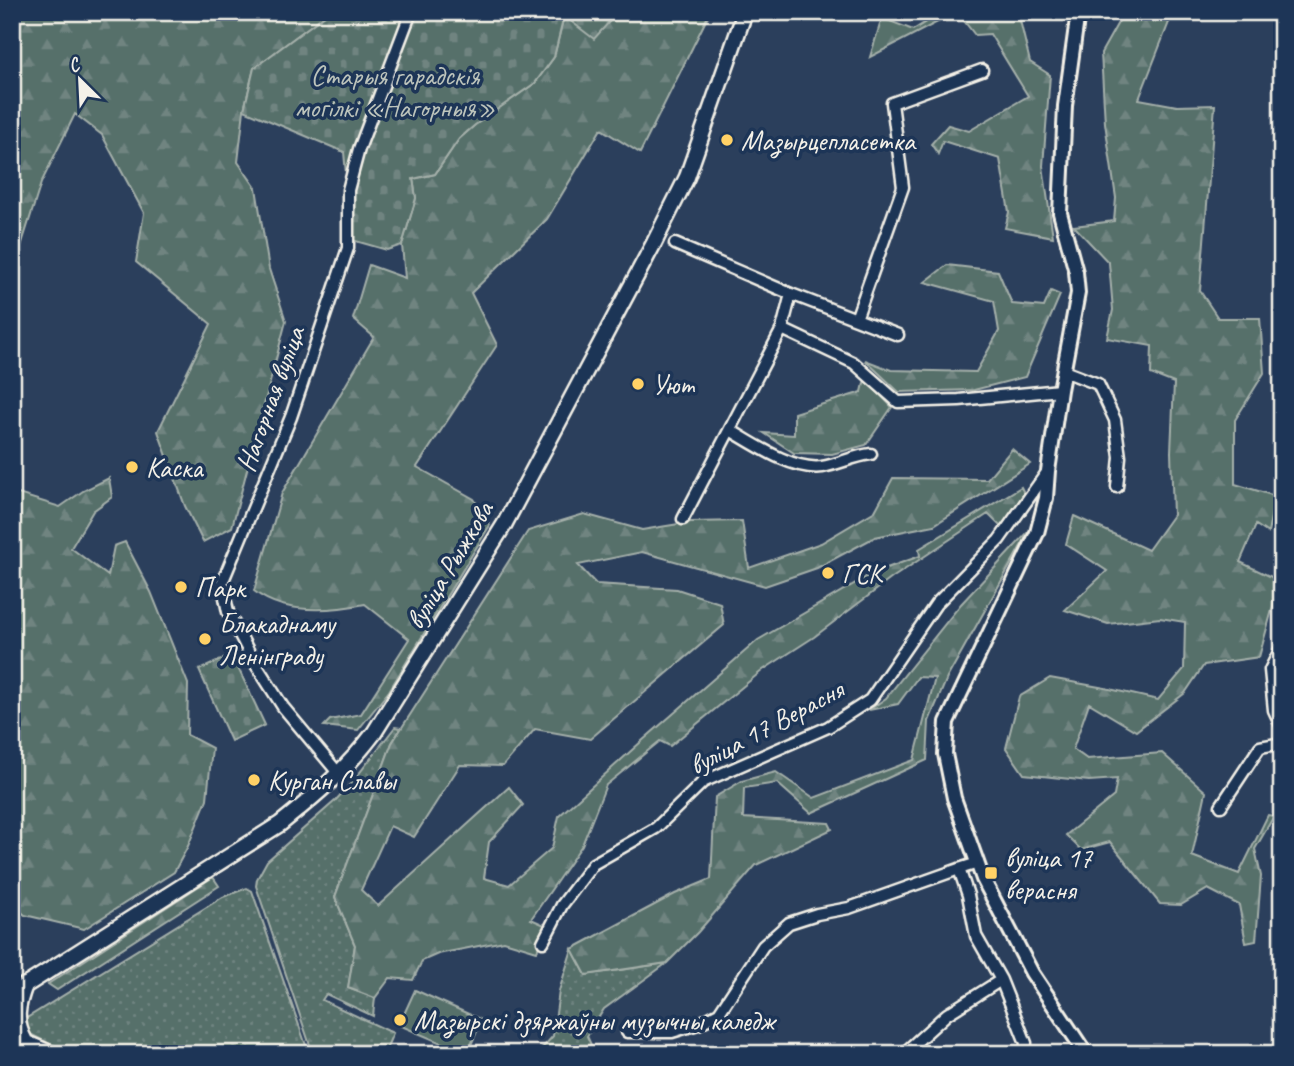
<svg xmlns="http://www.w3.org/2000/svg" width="1294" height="1066" font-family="Caveat,sans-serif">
	<defs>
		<pattern id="grass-dots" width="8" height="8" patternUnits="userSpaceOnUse" patternTransform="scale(1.75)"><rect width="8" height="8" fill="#566f6b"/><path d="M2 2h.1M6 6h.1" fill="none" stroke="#6f8480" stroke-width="1.8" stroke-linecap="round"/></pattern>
		<pattern id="forest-firs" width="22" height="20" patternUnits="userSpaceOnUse" patternTransform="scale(1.75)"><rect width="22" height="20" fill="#566f6b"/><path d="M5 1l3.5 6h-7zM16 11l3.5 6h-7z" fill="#6f8480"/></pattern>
		<pattern id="cemetery-stones" width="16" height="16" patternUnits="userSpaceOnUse" patternTransform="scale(1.75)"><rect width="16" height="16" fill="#566f6b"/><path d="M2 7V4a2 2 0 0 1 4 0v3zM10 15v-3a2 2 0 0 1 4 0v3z" fill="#6f8480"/></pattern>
	</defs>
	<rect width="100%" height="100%" fill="#2b3f5c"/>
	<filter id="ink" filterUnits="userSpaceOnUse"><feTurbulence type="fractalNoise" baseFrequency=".0143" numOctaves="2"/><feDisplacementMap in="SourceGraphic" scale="14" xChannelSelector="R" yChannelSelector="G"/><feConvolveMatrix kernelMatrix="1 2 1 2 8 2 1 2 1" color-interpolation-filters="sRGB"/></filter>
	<g filter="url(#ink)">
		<path fill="url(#grass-dots)" stroke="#a5b0aa" stroke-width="2" d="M395 727 401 728 392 743 335 897 355 945 348 988 375 998 373 1016 326 994 322 1000 393 1033 384 1054H313L256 886 257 879 267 861 335 801 354 780Z
			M247 888 252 891 309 1054H70L26 1032 22 1021 223 897Z
			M572 949 586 975 667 963 604 1009 587 1036 595 1054H537L553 1036 559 991Z"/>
		<path fill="url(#forest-firs)" stroke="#a5b0aa" stroke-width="2" d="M12 12H329L254 68 244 110 238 162 256 188 269 269 286 321 232 527 203 542 185 506 158 431 211 324 136 262 144 213 102 135 75 114 41 183 12 275Z
			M618 12H710L640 153 601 129 547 219 471 293 497 345 417 467 474 499 490 525 389 691 358 730 324 726 330 720 361 714 409 639 365 604C330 611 284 615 254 591L282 493 374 337 353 319 369 265 405 278 402 245 416 198 413 179 435 174 459 139 475 125 535 83 554 57 564 15 616 17Z
			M942 12H1018L1030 62 1050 75 1043 166 1053 237 1005 228 1009 212 1000 159 943 141 938 154 931 144 948 125 969 131 1028 96 990 34 975 35 957 12 870 57 882 18 913 30Z
			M1124 12H1173L1139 99 1177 106 1215 105 1200 291 1218 318H1260L1264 373 1235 420V484L1275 496 1268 533 1256 525 1240 562 1280 581 1259 657 1204 665 1185 693 1136 731 1089 703 1073 749 1087 759 1162 753 1206 792 1192 856 1239 874 1268 815 1274 816 1255 849 1261 876 1256 941 1246 943 1239 905 1208 889 1181 905 1160 904 1110 842 1081 850 1066 835 1114 796 1117 779 1089 781 1024 774 1006 748 1019 697 1050 678 1105 688 1158 700 1184 669 1185 622 1160 618 1108 624 1065 610 1107 571 1066 544 1074 516 1148 550 1173 515 1171 452 1174 383 1151 374 1152 346 1107 338 1113 310 1109 263 1074 226 1114 221 1116 198 1105 123 1101 53Z
			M947 265 998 271 1012 304 1044 307 1051 291 1060 295 1025 377 974 390 899 392 865 360 891 370 976 372 999 331 994 301 925 282Z
			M865 379 892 407 866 445 832 454 794 453 764 433 794 435V413L862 392Z
			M1012 449 1030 464 934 525 875 537 817 568 765 586 642 552 578 565 596 584 677 589 720 603 724 625 590 739 535 729 503 766 460 765 414 837 390 826 361 890 378 906 509 787 523 805 489 842 484 878 509 885 552 848 559 816 642 741 758 640 873 573 920 556 919 549 1021 487 1024 493 1002 528 988 514 892 578 814 637 763 670 670 746 660 741 606 785 582 845 531 919 547 926 537 951 504 941 438 954 422 961 413 980 390 978 375 998 348 988 355 945 335 897 392 743 528 531 584 514 642 530 691 522 742 521 749 568 821 543 875 511 893 478 987 479Z
			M109 478 112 497 93 511 71 548 108 576 114 546 125 542 151 592 188 684 187 735 212 748 207 799 188 846 174 872 84 929 25 915 12 904V492L60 507 83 491Z
			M1030 530 947 678 929 721 927 760 811 813 777 783 744 788 743 818 829 823 832 829 756 865 698 932 667 963 586 975 572 949 675 894 711 879 715 797 742 781 776 772 814 798 914 760 935 678 918 677 898 704 869 710 886 698 961 604Z
			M213 877 219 886 57 990 48 984Z"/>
		<path fill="url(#cemetery-stones)" stroke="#a5b0aa" stroke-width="2" d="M329 12H618L594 39 564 16 554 57 535 83 475 125 459 139 435 174 413 179 416 198 402 245 387 250 352 240 344 152 244 110 254 68Z
			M232 655 265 725 231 741 199 670Z"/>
		<path fill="#566f6b" stroke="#a5b0aa" stroke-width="2" d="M415 990 482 1020 467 1054 399 1025Z"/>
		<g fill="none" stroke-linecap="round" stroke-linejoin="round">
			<g stroke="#f4f1e8" stroke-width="15">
				<path id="minor" d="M675 244 791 294 898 335
					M856 319 903 187 892 103 982 70
					M782 329 854 363 898 402 959 400 1060 390
					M1064 371 1098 384 1115 420 1120 457 1117 487
					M730 430C754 444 793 471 822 467 839 464 854 456 871 454
					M683 519 782 329 791 294
					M1282 646 1270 670 1274 710 1282 727
					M339 774 283 707 253 660 228 612 222 583 291 417 348 248V190L359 149 411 12
					M1221 806 1260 747 1282 743
					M543 942 562 905 593 864 656 828 703 782 828 727 870 700 936 604 999 540 1048 471
					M1001 980 1026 1043 1025 1054
					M627 1032H672L698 1024 719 1013 763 946 789 923 817 914 849 908 959 869
					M903 1054 947 1014 1001 980 976 936 968 895 959 869 978 863"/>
			</g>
			<g stroke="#f4f1e8" stroke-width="18">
				<path id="tertiary" d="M1078 12 1065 106 1060 213 1076 272 1078 293 1060 390 1048 471 1046 498 1037 533 947 722 945 754 954 798 983 879 1032 973 1086 1054"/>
			</g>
			<g stroke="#f4f1e8" stroke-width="19">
				<path id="secondary" d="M12 994 280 824C315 796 347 769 374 733L504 525 654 243 687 177 745 12
					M17 1039 52 1054
					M25 1041C14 1021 17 1006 25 985"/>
			</g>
			<use href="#minor" stroke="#1d3557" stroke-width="10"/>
			<use href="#tertiary" stroke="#1d3557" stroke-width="12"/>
			<use href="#secondary" stroke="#1d3557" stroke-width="14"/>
		</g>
	</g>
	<g fill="#ffd166" stroke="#1d3557" stroke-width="2.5">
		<circle cx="727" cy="140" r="7"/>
		<circle cx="638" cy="384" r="7"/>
		<circle cx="132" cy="467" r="7"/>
		<circle cx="828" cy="573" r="7"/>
		<circle cx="181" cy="587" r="7"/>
		<circle cx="205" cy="639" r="7"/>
		<circle cx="254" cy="780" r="7"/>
		<rect x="984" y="866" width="14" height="14" rx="3.5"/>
		<circle cx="400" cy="1020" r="7"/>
	</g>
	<g text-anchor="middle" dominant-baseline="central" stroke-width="7" stroke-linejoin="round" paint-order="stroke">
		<g font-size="28" fill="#bdc4bc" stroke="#1d3557">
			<text x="395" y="75">Старыя гарадскія<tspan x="395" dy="32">могілкі «Нагорныя»</tspan></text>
		</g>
		<g font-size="28" fill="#f4f1e8" stroke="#1d3557" text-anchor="start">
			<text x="741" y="140">Мазырцепласетка</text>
			<text x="652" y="384">Уют</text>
			<text x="146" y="467">Каска</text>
			<text x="842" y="573">ГСК</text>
			<text x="195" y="587">Парк</text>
			<text x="219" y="623">Блакаднаму<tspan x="219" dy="32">Ленінграду</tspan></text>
			<text x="268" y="780">Курган Славы</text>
			<text x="1005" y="857">вуліца 17<tspan x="1005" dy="32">верасня</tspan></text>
			<text x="414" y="1020">Мазырскі дзяржаўны музычны каледж</text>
		</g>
		<g font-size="28" fill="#f4f1e8" stroke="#1d3557">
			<text transform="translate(270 399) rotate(-70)">Нагорная вуліца</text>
			<text transform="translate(449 565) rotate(-59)">вуліца Рыжкова</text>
			<text transform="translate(766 727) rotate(-28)">вуліца 17 Верасня</text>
		</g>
	</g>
	<rect width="1294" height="1066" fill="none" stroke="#1d3557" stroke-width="42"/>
	<rect x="21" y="21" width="1252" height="1024" fill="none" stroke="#f4f1e8" stroke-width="2.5" filter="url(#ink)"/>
	<g transform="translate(80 80) rotate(336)" stroke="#1d3557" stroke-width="5" paint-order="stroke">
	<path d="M0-5L12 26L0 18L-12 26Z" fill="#f4f1e8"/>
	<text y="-10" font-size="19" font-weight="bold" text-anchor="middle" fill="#f4f1e8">С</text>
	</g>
</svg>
